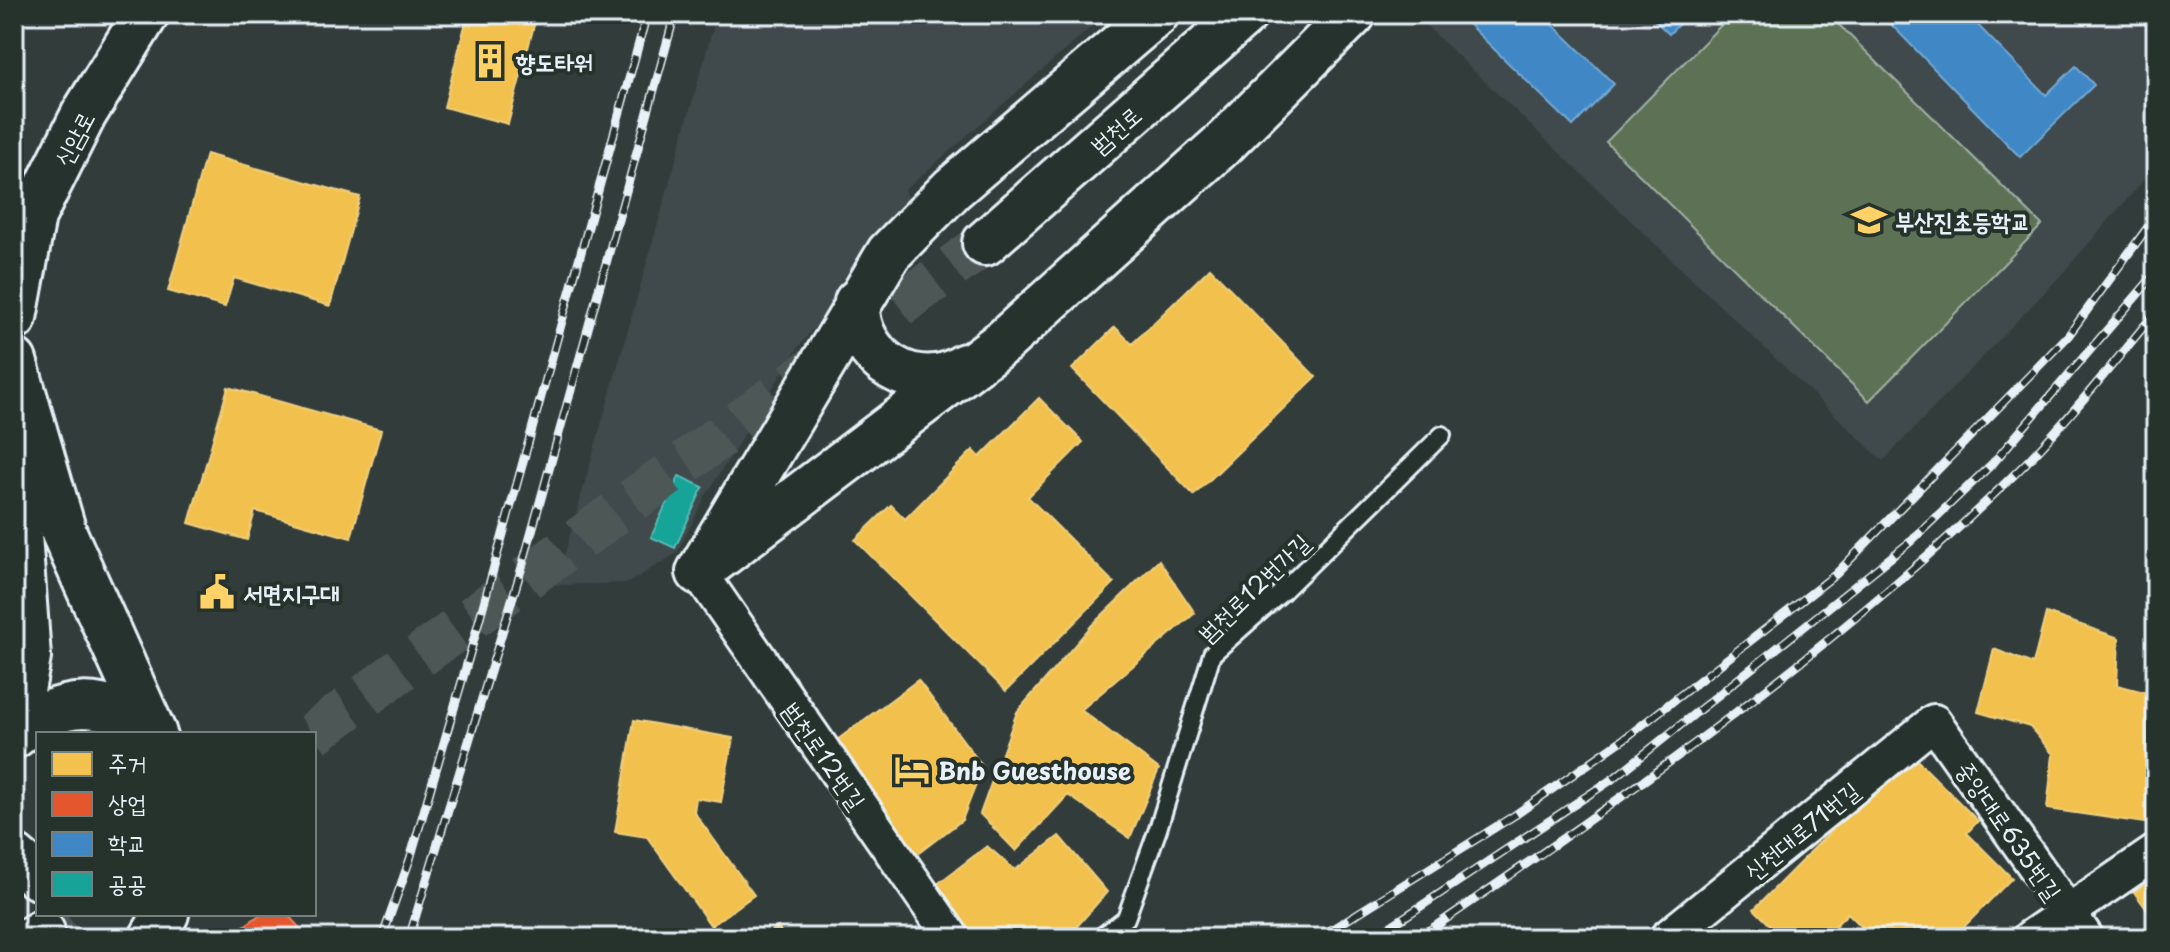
<svg xmlns="http://www.w3.org/2000/svg" width="2170" height="952" font-family="'Playpen Sans','Poor Story',sans-serif">
	<rect width="100%" height="100%" fill="#323d3b"/>
	<filter id="ink" filterUnits="userSpaceOnUse"><feTurbulence type="fractalNoise" baseFrequency=".0125" numOctaves="2"/><feDisplacementMap in="SourceGraphic" scale="16" xChannelSelector="R" yChannelSelector="G"/><feConvolveMatrix kernelMatrix="1 2 1 2 8 2 1 2 1" color-interpolation-filters="sRGB"/></filter>
	<g filter="url(#ink)">
		<path fill="#404a4c" d="M717 14H1106L905 190 910 205 795 352 705 497 677 553 628 583 556 585Z
			M1414 14H2156V166L2062 274 1883 461Z"/>
		<path fill="#5d7154" stroke="#a2b1a6" stroke-width="2" d="M1732 14H1828L2042 225 1869 401 1606 142Z"/>
		<path fill="#f2c14e" stroke="#efcf81" stroke-width="2" d="M468 14H537L508 124 444 107Z
			M206 154 360 197 330 306 234 278 225 307 168 291Z
			M1210 268 1316 377 1194 495 1072 369 1115 327 1132 344Z
			M228 387 381 430 351 538 255 511 247 540 189 523Z
			M1039 398 1083 442 1028 497 1114 583 1006 691 855 540 891 505 905 519 973 450 980 457Z
			M1159 560 1195 613 1081 710 1159 769 1130 838 1068 795 1016 851 980 814 1017 712 1092 625Z
			M2046 613 2119 638 2117 685 2156 695 2152 824 2047 809 2053 754 2030 727 1978 712 1994 649 2033 664Z
			M918 680 983 767 962 820 916 855 833 743Z
			M634 720 733 738 721 802 696 798 694 812 754 895 711 926 647 837 615 832Z
			M1909 752 1978 821 1967 833 2012 878 1953 938H1873L1848 913 1823 938H1783L1754 909Z
			M1059 836 1107 892 1067 938H970L954 911 932 888 987 846 1015 870Z
			M2156 877V922L2134 892Z
			M778 927 785 938H761Z"/>
		<path fill="#e4572e" stroke="#e5856b" stroke-width="2" d="M261 914H287L309 938H227Z"/>
		<path fill="#3f88c5" stroke="#72a8d4" stroke-width="2" d="M1458 14H1542L1614 84 1573 126Z
			M1648 14H1689L1669 34Z
			M1881 14H1967L2046 95 2076 66 2094 85 2020 157Z"/>
		<path fill="#17a398" stroke="#56bab5" stroke-width="2" d="M679 476 703 487 675 548 651 537Z"/>
		<g fill="none" stroke-linecap="round" stroke-linejoin="round">
			<path stroke="#4d5857" stroke-width="44" stroke-dasharray="44 22" stroke-linecap="butt" d="M313 734 985 243
				M42 932 66 914"/>
			<g stroke="#e8f1f8" stroke-width="22">
				<path id="lane" d="M1100 938 1126 918 1158 829 1212 654 1283 591 1442 435"/>
			</g>
			<g stroke="#e8f1f8" stroke-width="40">
				<path id="street" d="M699 572 952 938
					M1667 938 1934 722 2086 938
					M2030 938 2156 852"/>
			</g>
			<g stroke="#e8f1f8" stroke-width="50">
				<path id="secondary" d="M1156 14 952 189 889 253 699 572 1004 341 1225 142 1353 14
					M985 243 1245 14
					M857 302C854 359 917 398 965 366
					M14 318 33 216 84 114 146 14
					M14 361 64 533 154 734
					M14 467 28 657 14 735
					M14 736C60 697 105 694 151 734
					M14 857 38 877
					M33 938 42 932
					M152 938 166 914"/>
			</g>
			<use href="#lane" stroke="#26332d" stroke-width="16"/>
			<use href="#street" stroke="#26332d" stroke-width="34"/>
			<use href="#secondary" stroke="#26332d" stroke-width="44"/>
			<g stroke="#e8f1f8" stroke-width="9">
				<path id="rail" d="M382 938 410 859 469 657 647 14
					M409 938 522 567 675 14
					M1318 938 1515 815 1628 736 1836 574 2068 336 2156 216
					M1373 938 1614 778 1910 542 1993 463 2156 273
					M1418 938C1625 798 1848 641 2025 464 2071 417 2113 363 2156 312"/>
			</g>
			<use href="#rail" stroke="#26332d" stroke-width="6" stroke-dasharray="18" stroke-linecap="butt"/>
		</g>
	</g>
	<defs>
		<g id="building-bare" transform="scale(2.76)"><path d="M-4-6H4V6H1V3H-1V6H-4ZM-2.5-4.3h1.7v1.8h-1.7ZM.8-4.3h1.7v1.8H.8ZM-2.5-1h1.7V.8h-1.7ZM.8-1h1.7V.8H.8Z" fill="#ffd166" stroke="#26332d" stroke-width="2.5" paint-order="stroke"/></g>
		<g id="school-bare" transform="scale(2.76)"><path d="M0-5L7-2L0 1L-7-2ZM-4 1L0 2.5L4 1V4Q0 6-4 4Z" fill="#ffd166" stroke="#26332d" stroke-width="2.5" paint-order="stroke"/></g>
		<g id="civic-bare" transform="scale(2.76)"><path d="M-.6-6.5H3V-4.5H.6V-3L4-1V1h2V6H-6V1h2V-1L-.6-3ZM-1.2 2.5V6h2.4V2.5Z" fill="#ffd166" stroke="#26332d" stroke-width="2.5" paint-order="stroke"/></g>
		<g id="hotel-bare" transform="scale(2.76)"><path d="M-6-4.5h1.5V1H6V5H4.5V3h-9V5H-6ZM-4 0a1.8 1.8 0 1 1 3.6 0ZM.5 0V-2.5h3Q6-2.5 6 0Z" fill="#ffd166" stroke="#26332d" stroke-width="2.5" paint-order="stroke"/></g>
	</defs>
	<g fill-rule="evenodd">
		<use href="#building-bare" x="490" y="61"/>
		<use href="#school-bare" x="1869" y="220"/>
		<use href="#civic-bare" x="217" y="592"/>
		<use href="#hotel-bare" x="912" y="770"/>
	</g>
	<g text-anchor="middle" dominant-baseline="central" stroke-width="8" stroke-linejoin="round" paint-order="stroke">
		<g font-size="24" font-weight="bold" fill="#e8f1f8" stroke="#26332d" text-anchor="start">
			<text x="516" y="61">향도타워</text>
			<text x="1895" y="220">부산진초등학교</text>
			<text x="243" y="592">서면지구대</text>
			<text x="938" y="770">Bnb Guesthouse</text>
		</g>
		<g font-size="24" fill="#e8f1f8" stroke="#26332d">
			<text transform="translate(1115 129) rotate(-41)">범천로</text>
			<text transform="translate(73 138) rotate(-62)">신암로</text>
			<text transform="translate(1253 587) rotate(-44)">범천로12번가길</text>
			<text transform="translate(825 755) rotate(55)">범천로12번길</text>
			<text transform="translate(1801 830) rotate(-39)">신천대로71번길</text>
			<text transform="translate(2010 830) rotate(55)">중앙대로635번길</text>
		</g>
	</g>
	<rect width="2170" height="952" fill="none" stroke="#26332d" stroke-width="48"/>
	<rect x="24" y="24" width="2122" height="904" fill="none" stroke="#e8f1f8" stroke-width="3" filter="url(#ink)"/>
	<rect x="36" y="732" width="280" height="184" fill="#26332d" stroke="#747f7e" stroke-width="2"/>
	<rect x="52" y="752" width="40" height="24" fill="#f2c14e" stroke="#747f7e" stroke-width="2"/>
	<text x="108" y="772" font-size="24" fill="#e8f1f8">주거</text>
	<rect x="52" y="792" width="40" height="24" fill="#e4572e" stroke="#747f7e" stroke-width="2"/>
	<text x="108" y="812" font-size="24" fill="#e8f1f8">상업</text>
	<rect x="52" y="832" width="40" height="24" fill="#3f88c5" stroke="#747f7e" stroke-width="2"/>
	<text x="108" y="852" font-size="24" fill="#e8f1f8">학교</text>
	<rect x="52" y="872" width="40" height="24" fill="#17a398" stroke="#747f7e" stroke-width="2"/>
	<text x="108" y="892" font-size="24" fill="#e8f1f8">공공</text>
</svg>
